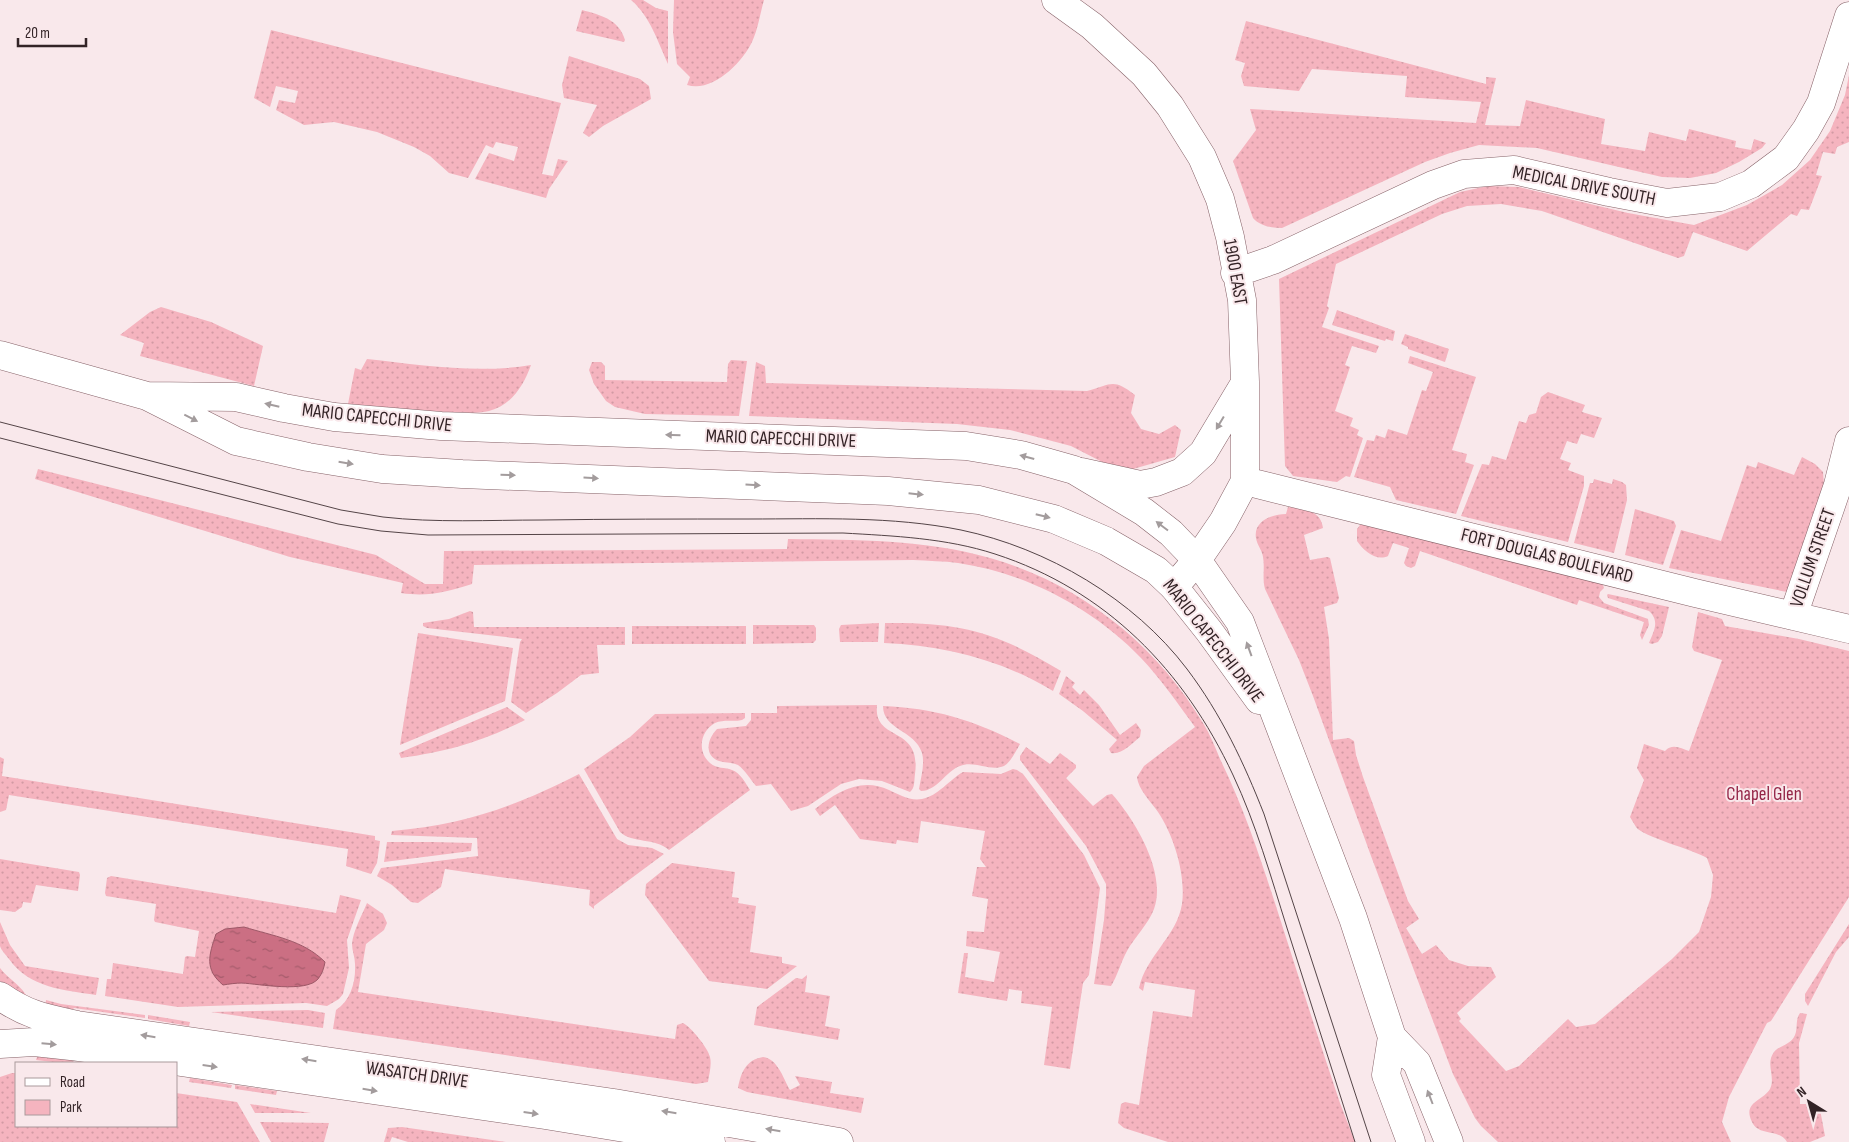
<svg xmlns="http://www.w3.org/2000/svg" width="1849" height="1142" font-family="'Sofia Sans Condensed',sans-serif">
	<defs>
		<pattern id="green-dots" width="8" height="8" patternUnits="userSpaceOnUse" patternTransform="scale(1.25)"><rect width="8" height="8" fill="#f5b4bf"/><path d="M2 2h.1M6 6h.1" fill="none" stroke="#d29aa4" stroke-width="1.8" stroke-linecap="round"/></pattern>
		<pattern id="water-ripples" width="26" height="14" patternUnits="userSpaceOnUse" patternTransform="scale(1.25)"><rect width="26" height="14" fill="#cb6f83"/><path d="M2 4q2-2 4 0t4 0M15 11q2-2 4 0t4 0" fill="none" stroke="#a55b6b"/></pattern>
	</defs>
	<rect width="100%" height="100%" fill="#f9e8eb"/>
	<path fill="url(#green-dots)" d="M631 0H643L656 8 668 11V64C658 42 650 16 631 0Z
		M674 0H764C760 14 758 29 752 42 742 63 712 93 687 85L690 77 677 64 673 32Z
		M582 10C600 15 619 19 625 40L624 42 576 31Z
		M1246 21 1486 84V77L1496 78 1485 125 1520 126 1526 100 1605 119 1601 144 1645 151 1649 132 1686 141 1689 129 1736 141 1735 147 1751 150 1754 139 1766 143 1762 148 1739 162 1716 173 1690 178 1662 177 1537 148 1479 145 1450 153 1425 162 1282 228C1271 228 1260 226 1253 218L1233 161 1256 130 1250 109 1476 123 1481 102 1405 97 1407 76 1312 69 1299 91 1244 86 1241 76 1245 63 1235 60Z
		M271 30 561 103 542 174 553 176 558 159 568 161 549 189 546 198 475 179 489 153 514 161 518 147 496 142 493 148 486 145 468 178 449 173 430 156 414 147 377 132 334 122 304 125 276 110 279 100 295 103 298 91 276 86 270 107 254 98Z
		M569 56 640 79 649 86 651 99 603 126 589 137 583 133 597 105 564 98 562 85Z
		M1849 75V142L1837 147 1835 154 1823 152 1816 175 1822 176 1809 210 1801 209 1797 216 1791 214 1747 251 1693 232 1684 256 1678 258 1542 211 1501 204 1467 206 1442 214 1336 264 1327 306 1329 308 1322 327 1379 346 1376 353 1352 346 1345 365 1350 367 1335 411 1353 418 1350 426 1359 430 1357 435 1363 438 1350 477 1346 476 1337 482 1293 476 1285 466 1279 279 1460 192 1488 186 1519 187 1628 213 1694 225 1747 205 1782 185 1810 160 1830 131 1845 95Z
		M161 307 211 322 263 346 254 386 140 356 144 343 120 335 150 312Z
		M1337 310 1395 331 1393 341 1386 339 1385 341 1332 325Z
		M1405 334 1449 349 1445 362 1408 349V347L1401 344Z
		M1410 356 1476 377 1452 450 1467 454 1465 462 1474 465 1456 514 1396 500 1390 487 1354 477 1367 440 1374 441 1376 435 1385 438 1388 429 1407 435 1422 390 1426 391 1433 372 1408 363Z
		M367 359C421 365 477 374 531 365 524 385 511 406 489 411 477 414 463 412 451 412 417 411 382 407 348 404L355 368 361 370Z
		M731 360 747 361 739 416 645 414 615 407 606 401 594 384 589 370 592 362H601L605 366V380L727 382 728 364Z
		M756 362 765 366 766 383 1087 391C1112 384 1113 378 1135 395L1131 413 1141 429 1159 434 1175 425 1181 430 1175 457 1133 469 1110 466 1071 446 1010 430 957 424 749 416Z
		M1548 392 1585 405 1582 412 1602 418 1594 438 1581 434 1577 444 1567 441 1560 459 1571 463 1568 470 1584 476V486L1568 542 1461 516 1482 464 1489 465 1492 456 1506 460 1519 421 1526 423 1529 415 1536 413 1541 397Z
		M1802 457 1815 464 1823 472 1824 485 1787 592 1669 568 1681 530 1721 541 1747 465 1756 468 1758 462 1794 475Z
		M38 469 376 555 425 584H443L444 551 787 549 788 539C856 540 924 539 990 558 1079 583 1156 644 1203 723 1210 734 1215 747 1220 759 1246 812 1264 869 1282 925 1301 984 1320 1044 1340 1103L1355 1142H1168L1124 1128 1118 1123 1121 1104 1125 1102 1139 1105 1153 1011 1192 1017 1195 990 1145 982 1143 991 1139 988C1146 956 1177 936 1182 904 1186 875 1174 836 1158 812 1151 802 1138 789 1137 777L1144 766 1195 727C1178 704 1161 679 1141 658 1094 609 1027 573 958 563 944 561 928 561 913 560L474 565 472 584C446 592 428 597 401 593L403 583 290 557 35 479Z
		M1594 479 1612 484 1613 479 1622 482 1626 485 1627 500 1614 553 1574 543 1590 483H1593Z
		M1288 507C1303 509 1321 510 1323 528L1304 535 1310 560 1327 557 1330 558 1339 598 1337 603 1324 607 1329 639 1333 740 1349 738 1354 741 1356 755 1363 777 1408 901 1419 919 1406 928 1422 954 1436 945 1449 960 1468 966 1491 967 1496 977 1457 1013 1461 1019 1459 1021 1506 1071 1519 1066 1568 1019 1576 1027 1595 1024 1672 959 1699 932 1711 897 1713 875 1707 858C1692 849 1643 837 1636 827 1634 824 1632 820 1630 817L1644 780 1637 768 1644 744 1665 751C1672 743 1681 748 1689 751L1722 660 1694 651 1692 647 1698 612 1722 619 1725 626 1799 639 1849 651V897L1771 1021 1767 1023 1729 1097 1722 1122 1731 1142H1498L1481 1126 1475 1118 1453 1074 1371 856 1313 696 1299 660 1265 589C1262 578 1265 568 1263 557 1262 550 1257 545 1256 538 1253 521 1273 514 1286 514Z
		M1635 509 1674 521 1676 526 1663 565 1625 555Z
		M1365 524 1602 582 1604 588 1600 592 1599 597 1604 603 1648 619 1649 625 1642 640 1640 635 1644 622 1579 600 1577 605 1420 551 1415 566 1411 568 1406 566 1404 563 1409 548 1393 543 1388 556C1376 562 1363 550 1357 541V529L1360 525Z
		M1608 594 1669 607 1662 636 1658 642 1652 644 1649 643C1654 631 1660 621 1649 611L1608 598 1607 595Z
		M470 611 473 612 474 627H625V645H597L599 673 581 675 557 693 526 713 511 702 520 642 522 639 427 628 423 626V623L449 619Z
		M879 623 878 642H840L839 629 841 625Z
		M885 623C960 622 997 632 1061 671L1053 691C1002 660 943 645 884 643Z
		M753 625H814L816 628V640L813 643 753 644Z
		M632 626H746V644H632Z
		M418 633 513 648 505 701 400 745Z
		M1066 676 1075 683 1072 687 1080 695 1084 690 1099 705 1120 735 1136 723 1141 730 1140 737C1131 744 1122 755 1111 753L1109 749 1117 740 1083 711 1059 694Z
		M877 705C873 743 922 724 915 774 914 781 915 788 910 792L882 781 859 779 841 784 808 806 791 811 771 784 756 786C750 779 745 770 738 765 732 762 725 763 719 761 703 755 708 738 717 729L746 726 751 720V713H777V706Z
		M883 706C934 708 974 720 1020 744 1016 751 1011 762 1004 766 990 772 974 760 960 766 946 771 937 791 921 791L919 789C921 777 925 764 922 753 915 730 883 730 883 706Z
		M507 707 525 720C481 742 449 751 401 758L399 753Z
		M745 713V718L742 720C733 722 724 719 715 723 700 731 697 752 710 763 717 769 725 767 732 770 740 772 746 784 750 790L669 850C654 837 633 844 620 832L584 769 630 737 655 714Z
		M1026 747 1050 764 1060 753 1076 765V768L1066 778 1093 806 1107 795 1112 794C1135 820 1167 873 1154 909 1149 923 1134 938 1127 951 1121 962 1117 977 1111 986L1094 984 1104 920 1106 895V884L1086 846 1020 760V756Z
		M0 757 4 759 2 776 375 836V840L380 841 377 863 371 874 346 866 348 849 9 795 6 810 0 812Z
		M1013 769 1017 770 1023 774 1084 855 1100 888 1089 975 1083 983 1070 1069 1044 1065 1052 1007 1021 1003 1022 991 1009 989 1007 1001 958 993 964 953H968L965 977 994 982 1000 952 966 946 967 931 984 932 988 899 972 896 977 867H986L980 859 985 831 921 821 918 843 897 840 896 844 860 839 835 805 820 816 815 809C837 792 861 777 889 790 900 795 909 801 922 799 938 796 949 780 963 772L1001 774Z
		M579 774 617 839 628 845 652 848 664 854 594 906V909L589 905 590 890 445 869 441 887 418 903 411 902 392 885 377 876 381 868 478 856 477 838 391 835 392 831C464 825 514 807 579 774Z
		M387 842H432L472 843 471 851 384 862Z
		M0 859 79 872 80 875 78 891 36 885 31 903 23 902 22 907 15 912 0 910Z
		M672 863 735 872 732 897 739 898 738 903 756 906 750 952 782 957V963L797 966 767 989 709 981 645 895 646 884Z
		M111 876 336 913 340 895 361 900 347 940 349 968 343 994 339 999 327 1006 306 1003 178 1007 105 996 107 979H111L113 963 183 974 185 957 187 956 195 957 199 931 155 922 154 920 156 904 106 896 105 893 107 878Z
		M367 903 383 914 387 923 384 930 366 944 358 992 675 1039 677 1025 683 1023C691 1027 708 1048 710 1057 712 1065 709 1074 708 1082L696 1084 333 1029 336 1010C351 1000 356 981 355 964 355 957 352 951 352 944 353 931 362 915 367 903Z
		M0 922 10 945 25 966 99 978 96 995C63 990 30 988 9 959 6 955 1 950 0 946 0 939 0 929 0 922Z
		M1849 924V937L1836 952 1808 1006 1805 1001V994Z
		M0 968C8 979 23 986 28 999L8 990 0 981Z
		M807 975 805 992 830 996 825 1026 840 1029 838 1040 754 1025 757 1007 796 978 802 979Z
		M46 1000 61 1004 145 1015V1018L74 1008 66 1016 45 1012Z
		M308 1010 325 1013 323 1028 211 1012Z
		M1800 1013 1807 1014 1799 1043 1800 1104H1819L1825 1136 1810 1142H1787C1779 1128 1759 1137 1752 1122 1742 1102 1763 1101 1770 1089 1776 1077 1765 1064 1774 1052 1780 1045 1791 1045 1795 1035 1798 1028 1795 1020 1800 1013Z
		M148 1015 190 1022 189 1026 148 1019Z
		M38 1054H67L74 1062 85 1063H61L36 1060Z
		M763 1057C778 1059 783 1078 790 1090L800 1085 795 1076 832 1082 830 1093 864 1098 861 1113 747 1092 738 1088C741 1072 746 1060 763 1057Z
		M12 1073H16V1126H176V1093L237 1102 260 1142H0V1077Z
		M190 1078 232 1085 231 1088 189 1082Z
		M235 1085 277 1091 276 1095 235 1089Z
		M250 1104 311 1113H255Z
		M260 1122 329 1123 324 1142H271Z
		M402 1127 506 1142H408L392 1137 390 1142H384L388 1128Z"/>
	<path fill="url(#water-ripples)" stroke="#9d5867" d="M244 927C273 936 303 940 325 962 324 968 322 974 318 979 306 993 259 984 242 983 236 983 229 984 223 985 204 969 209 955 216 934L225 929Z"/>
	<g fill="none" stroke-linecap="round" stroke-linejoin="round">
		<g stroke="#866268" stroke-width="29">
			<path id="street" d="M1056 0 1092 26 1144 74 1170 106 1202 157 1220 199 1230 237 1242 300 1245 382V481L1223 522 1197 560 1174 587
				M1235 273 1273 260 1433 185 1464 174 1514 170 1609 192 1667 203 1720 197 1751 184 1786 158 1806 130 1821 103 1849 16
				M1081 472 1140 485 1156 482 1182 472 1203 453 1245 383
				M1245 481 1695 593 1849 629
				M1793 616 1838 485 1849 441"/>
		</g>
		<g stroke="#866268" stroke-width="29">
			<path id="secondary" d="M0 355 147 396 236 441 308 457 382 469 462 474 888 491 979 500 1054 519 1106 541 1156 570 1174 587 1209 631 1259 700
				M147 396 236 397 284 408 334 417 441 426 966 446 1021 455 1074 470 1144 512 1171 533 1197 560 1240 622 1353 918 1392 1037 1417 1063 1449 1142
				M0 996C27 1015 45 1018 77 1025L614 1103 839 1142
				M1392 1037 1386 1075 1411 1142
				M0 1044 34 1042 71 1046 545 1115 711 1142"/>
		</g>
		<use href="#street" stroke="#fff" stroke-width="28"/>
		<use href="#secondary" stroke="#fff" stroke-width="28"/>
		<path stroke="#544447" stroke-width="1" d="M0 422 341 510C355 512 369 515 383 517 435 523 490 520 542 520 611 519 680 519 749 519 820 519 892 516 961 530 1047 548 1134 599 1187 669 1221 714 1244 763 1264 814L1371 1142
			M0 438 338 524 381 531 428 535 843 533C894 536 946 538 995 554 1106 590 1184 670 1233 775 1256 824 1271 877 1287 928 1310 999 1332 1071 1355 1142"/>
	</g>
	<defs><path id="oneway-solid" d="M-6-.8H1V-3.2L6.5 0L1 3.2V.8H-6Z" transform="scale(1.25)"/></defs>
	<g fill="#a39c9d">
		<use href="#oneway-solid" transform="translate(272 405) rotate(-167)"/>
		<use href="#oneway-solid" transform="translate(191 418) rotate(27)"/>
		<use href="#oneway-solid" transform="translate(1220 423) rotate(121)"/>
		<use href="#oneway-solid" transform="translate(673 435) rotate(-178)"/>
		<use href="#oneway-solid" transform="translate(1027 457) rotate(-165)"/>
		<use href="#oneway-solid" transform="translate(346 463) rotate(9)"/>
		<use href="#oneway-solid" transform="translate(508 475) rotate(2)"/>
		<use href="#oneway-solid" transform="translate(591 478) rotate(3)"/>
		<use href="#oneway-solid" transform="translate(753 485) rotate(3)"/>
		<use href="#oneway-solid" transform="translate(916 494) rotate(6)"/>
		<use href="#oneway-solid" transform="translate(1043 516) rotate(14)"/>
		<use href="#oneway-solid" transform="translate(1162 526) rotate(-143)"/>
		<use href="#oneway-solid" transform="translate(1249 649) rotate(-110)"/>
		<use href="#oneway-solid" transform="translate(148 1036) rotate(-171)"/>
		<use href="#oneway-solid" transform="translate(49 1044) rotate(5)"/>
		<use href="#oneway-solid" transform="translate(309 1060) rotate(-171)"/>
		<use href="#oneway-solid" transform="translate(210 1066) rotate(8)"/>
		<use href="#oneway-solid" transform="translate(370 1090) rotate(9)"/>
		<use href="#oneway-solid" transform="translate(1430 1097) rotate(-111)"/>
		<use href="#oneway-solid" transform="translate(669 1112) rotate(-171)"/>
		<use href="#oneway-solid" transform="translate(531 1113) rotate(8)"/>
		<use href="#oneway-solid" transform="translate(773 1130) rotate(-170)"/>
	</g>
	<g text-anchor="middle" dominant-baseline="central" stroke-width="4" stroke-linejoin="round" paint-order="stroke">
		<g font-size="19" fill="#332326" stroke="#f9e8eb">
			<text transform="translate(1584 186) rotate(11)">MEDICAL DRIVE SOUTH</text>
			<text transform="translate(1235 272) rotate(80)">1900 EAST</text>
			<text transform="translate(377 418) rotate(6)">MARIO CAPECCHI DRIVE</text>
			<text transform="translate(781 439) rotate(2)">MARIO CAPECCHI DRIVE</text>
			<text transform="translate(1547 556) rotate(14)">FORT DOUGLAS BOULEVARD</text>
			<text transform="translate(1813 558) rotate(-71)">VOLLUM STREET</text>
			<text transform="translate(1213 641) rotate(52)">MARIO CAPECCHI DRIVE</text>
			<text transform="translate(417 1075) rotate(8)">WASATCH DRIVE</text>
		</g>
		<g font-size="19" fill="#942547" stroke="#f9e8eb">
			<text x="1764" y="794">Chapel Glen</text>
		</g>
	</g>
	<rect x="15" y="1062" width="162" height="65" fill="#f9e8eb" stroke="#aa999c"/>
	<rect x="25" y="1078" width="25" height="8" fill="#ffffff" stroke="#aa999c"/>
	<text x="60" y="1087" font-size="15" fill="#332326">Road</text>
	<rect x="25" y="1100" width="25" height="15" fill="#f5b4bf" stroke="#aa999c"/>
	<text x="60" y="1112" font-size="15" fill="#332326">Park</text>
	<g transform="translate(1809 1102) rotate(323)" stroke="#f9e8eb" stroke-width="4" paint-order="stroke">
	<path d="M0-4L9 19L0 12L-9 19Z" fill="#332326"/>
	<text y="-8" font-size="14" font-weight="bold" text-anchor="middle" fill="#332326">N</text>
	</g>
	<path d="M18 38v8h68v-8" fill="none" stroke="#332326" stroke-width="2.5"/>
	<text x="25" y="38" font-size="15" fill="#332326" stroke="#f9e8eb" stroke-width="4" paint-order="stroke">20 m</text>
</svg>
